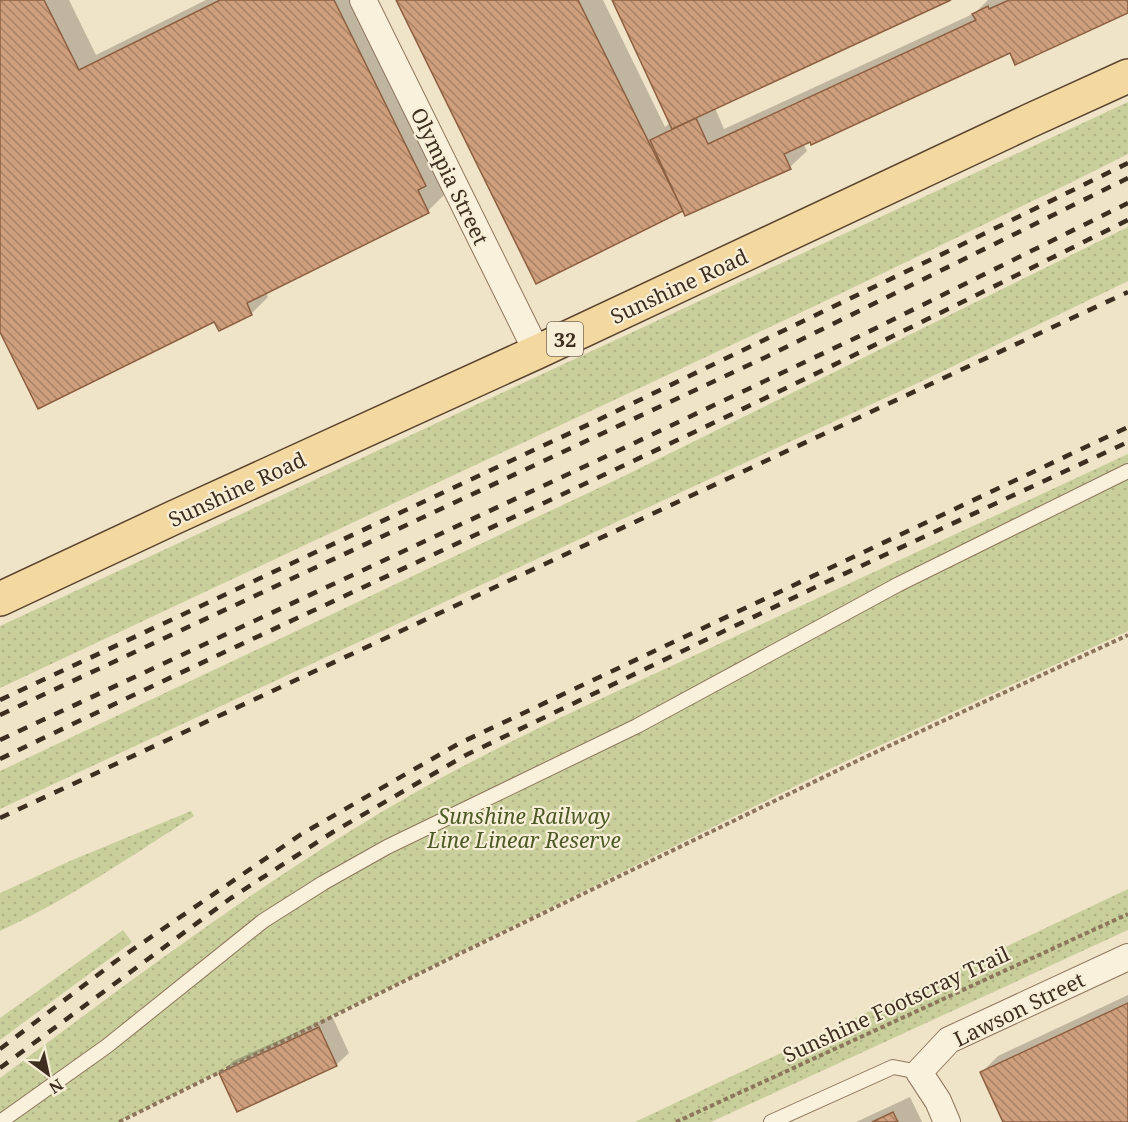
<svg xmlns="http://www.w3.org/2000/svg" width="1128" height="1122" font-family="'Noto Serif',serif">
	<defs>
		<pattern id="grass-dots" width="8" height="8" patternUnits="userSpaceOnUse" patternTransform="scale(1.5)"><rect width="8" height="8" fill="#c9cf9b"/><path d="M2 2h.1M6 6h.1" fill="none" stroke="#aeb285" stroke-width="1.8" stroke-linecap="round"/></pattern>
		<pattern id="building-back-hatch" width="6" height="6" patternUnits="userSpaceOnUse" patternTransform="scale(1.5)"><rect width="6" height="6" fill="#cf9f7d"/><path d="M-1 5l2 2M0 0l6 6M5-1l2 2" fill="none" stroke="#a98266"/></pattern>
	</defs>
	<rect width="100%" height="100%" fill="#f0e4c8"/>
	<path fill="url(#grass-dots)" d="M1128 102V154L1066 185 821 303 0 688V626Z
		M1128 227V281L935 375 610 525 0 809V771L624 476Z
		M1128 454V631L840 764 118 1122H0V1078C137 976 274 872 423 788 519 734 621 690 721 643 857 580 992 517 1128 454Z
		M191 811 194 816C131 856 68 900 0 931V893L70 861Z
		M1128 889V930L711 1122H635Z
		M123 930 132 942 0 1040V1018Z"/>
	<path fill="#0003" d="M0 0H69L96 55 206 0H359L442 168 435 175 444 195 428 211 266 292 268 297 252 313 219 329 215 320 0 329Z
		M397 0H603L665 127 670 123 614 0H948L715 108 724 129 975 13 988 0H1128V11L1010 51 810 140 803 143 807 151 790 167 686 214 683 209Z
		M1128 995V1122H1005L982 1072 998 1056Z
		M332 1016 349 1053 336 1065 221 1074 233 1061Z
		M910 1097 922 1122H856Z"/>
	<path fill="url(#building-back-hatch)" stroke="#8d5f41" stroke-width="1.5" d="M0 0H44L79 70 220 0H334L426 186 418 190 429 213 247 303 252 315 219 331 214 322 38 409 0 332Z
		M396 0H578L683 211 536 284Z
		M612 0H951L672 129Z
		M1009 0H1128V13L1015 65 1010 53 811 145 810 142 784 154 791 169 685 216 650 140 696 118 708 144 976 20 972 14 988 6 989 9Z
		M1128 1003V1122H1003L980 1072Z
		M319 1027 337 1066 237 1112 219 1073Z
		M893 1112 898 1122H872Z"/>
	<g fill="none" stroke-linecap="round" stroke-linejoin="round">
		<g stroke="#8d765c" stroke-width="16">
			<path id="service" d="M0 1122 107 1046 263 921 323 883 387 847 637 726 899 584 1128 471
				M771 1122 893 1067 919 1072"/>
		</g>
		<g stroke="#8d765c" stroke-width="28">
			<path id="minor" d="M363 0 537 352
				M947 1122 938 1101 919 1072 949 1040 1128 957"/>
		</g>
		<g stroke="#5b4430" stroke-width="36">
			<path id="primary" d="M0 599 175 517 537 352 1029 121 1128 76"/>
		</g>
		<path stroke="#8d765c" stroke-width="4" stroke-dasharray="4.5 3" stroke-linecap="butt" d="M119 1122 455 956 861 759 1128 635
			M676 1122 1128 914"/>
		<use href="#service" stroke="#faf1dc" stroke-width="14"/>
		<use href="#minor" stroke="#faf1dc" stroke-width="26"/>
		<use href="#primary" stroke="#f3d9a0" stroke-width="33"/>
		<path stroke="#3d2e20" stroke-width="4.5" stroke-dasharray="10 10" stroke-linecap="butt" d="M0 700 598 420 959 246 1128 163
			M0 715 766 357 1128 178
			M0 740 609 455 866 333 1128 203
			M0 759C215 655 432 556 648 454 809 378 969 299 1128 220
			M0 818 1128 292
			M0 1049 116 961 300 835 458 744 1128 427
			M0 1068 231 898 333 832 466 755 818 586 1128 442"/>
	</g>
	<g text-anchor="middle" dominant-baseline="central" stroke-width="4.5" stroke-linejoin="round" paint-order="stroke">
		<rect fill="#f7eed8" stroke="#756857" stroke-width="1.5" x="547" y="322" width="36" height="34" rx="4.5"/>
		<g font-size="20" font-weight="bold" fill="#3d2e20">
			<text x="565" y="339">32</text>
		</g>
		<g font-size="21" fill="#3d2e20" stroke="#f7eed8">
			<text transform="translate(450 176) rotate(64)">Olympia Street</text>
			<text transform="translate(679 286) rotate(-25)">Sunshine Road</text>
			<text transform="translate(237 489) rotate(-25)">Sunshine Road</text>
			<text transform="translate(896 1004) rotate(-25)">Sunshine Footscray Trail</text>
			<text transform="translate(1019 1009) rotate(-26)">Lawson Street</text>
		</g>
		<g font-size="21" font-style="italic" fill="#4d5a26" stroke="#f7eed8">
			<text x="524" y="816">Sunshine Railway<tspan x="524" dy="24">Line Linear Reserve</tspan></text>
		</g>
	</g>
	<g transform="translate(48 1074) rotate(147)" stroke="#f7eed8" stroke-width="4.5" paint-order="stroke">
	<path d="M0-4.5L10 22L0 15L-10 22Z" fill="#3d2e20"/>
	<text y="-9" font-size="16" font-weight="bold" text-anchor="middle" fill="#3d2e20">N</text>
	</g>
</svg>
